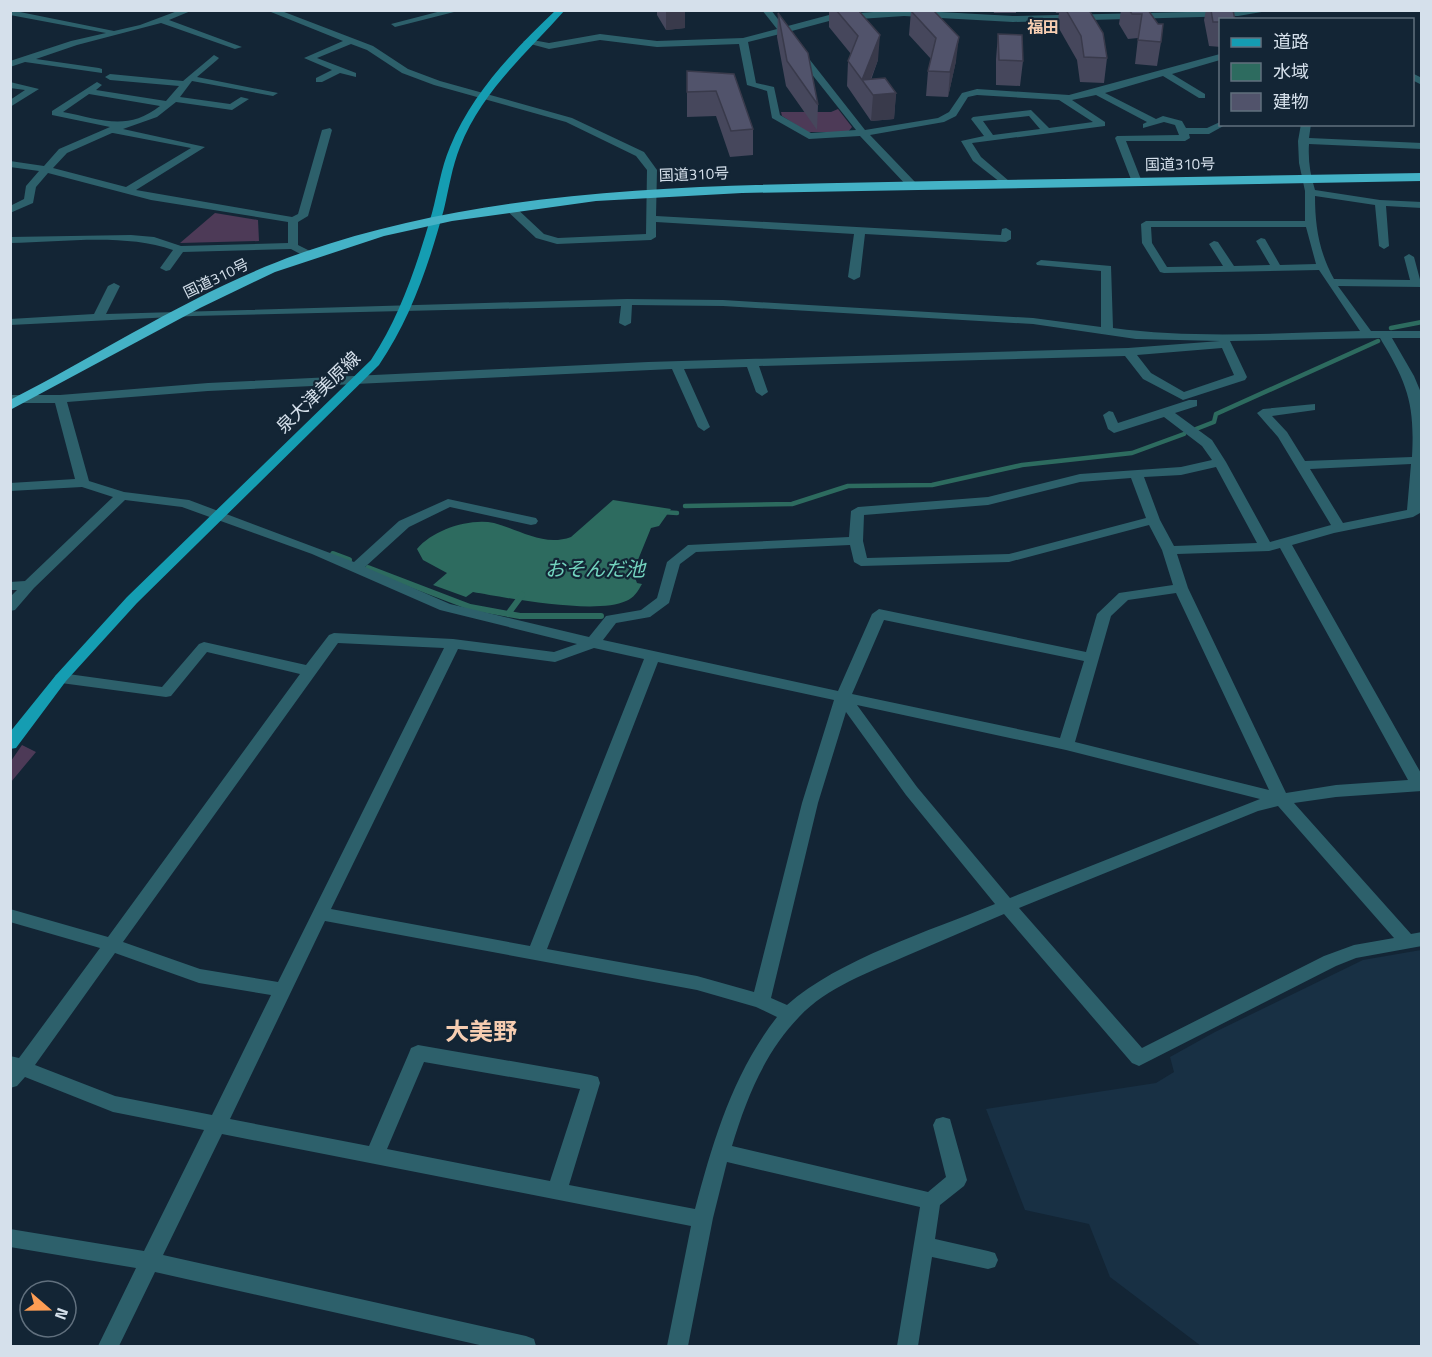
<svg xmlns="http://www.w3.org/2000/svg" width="1432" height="1357" font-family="'Titillium Web','Noto Sans JP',sans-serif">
	<rect width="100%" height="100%" fill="#132535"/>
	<path fill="#183044" d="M1421 950V1346H1201L1110 1277 1089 1224 1025 1210 986 1109 1156 1083 1174 1072 1170 1057 1215 1032 1363 960Z"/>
	<path fill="#4d3a57" d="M838 109 852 127 848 132H807L782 116 781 112H831Z
		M215 213 258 220 259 241 180 243Z
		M22 745 36 752 11 782V761Z"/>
	<path fill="#2d6b5f" d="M613 500 671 509 659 526 651 528 633 572 637 583 642 584C638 591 634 598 626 601 596 615 507 598 473 592L466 597 433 585 447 573 423 560 417 549C433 530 469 518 494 523 520 530 544 547 571 537Z"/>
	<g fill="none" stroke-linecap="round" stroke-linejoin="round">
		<path stroke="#2d6b5f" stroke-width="4.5" d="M1391 328 1422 322
			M1196 429 1214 422 1216 414 1378 341
			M685 506 792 504 848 486 932 485 1022 465 1132 453 1184 434
			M662 512 677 513"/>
		<path stroke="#2d6b5f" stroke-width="6" d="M333 554 349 560
			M368 568 470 607 520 616H601
			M508 614 522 595"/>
		<path fill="#2d606b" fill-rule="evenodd" d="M10 10 114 31 140 25 180 10H193L169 20 242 47 235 49 161 23 77 45 36 59 99 68 102 69V73L25 62 10 67V61L71 41 106 33 10 15Z
			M266 10H279L373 46 408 69 440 81 572 118 644 152 657 170 656 216 1001 235 1002 229 1006 228 1011 231V239L1006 242 865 234 860 277 854 280 848 277 854 234 656 222V237L651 240 557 244 536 238 505 209V205H513L544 234 558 238 646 234 647 170 636 156 566 122 434 85 402 73 367 50 351 44 317 58 356 73V77L340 73 322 82H316V78L332 70 304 58 343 41Z
			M445 10 454 12 395 27 391 24Z
			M762 10H771L784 27 829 15 903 10 1013 16 1274 10 1238 16 1013 22 904 16 829 21 788 32 865 130 938 118 949 112 962 93 977 89 1069 95 1220 54V60L1172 74 1205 94V98H1199L1163 76 1105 93 1156 119 1163 116 1182 121 1186 128H1207L1220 122V124H1227L1209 134H1189L1190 138 1185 141H1126L1142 182 1137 185 1132 182 1115 138 1117 136 1179 135 1175 125 1164 122 1143 128V124L1147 122 1096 95 1072 100 1105 122V126L972 143 981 157 1009 181 1010 183 1005 186 973 161 961 141 984 136 971 119 973 117 1031 110 1049 128 1093 122 1059 100 977 95 968 97 956 116 944 122 870 135 916 183 917 185 912 188 908 187 860 136 809 139 772 118 767 91 747 85 739 44 657 47 600 40 549 49 523 42 527 39 549 43 600 34 657 41 743 38 777 29ZM780 34 856 130 811 133 780 115 774 87 756 83 748 42ZM1029 116 1040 129 993 135 983 121Z
			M214 55 219 58 217 60 197 77 278 93 273 96 192 81 180 97 230 104 241 97 249 99 232 110 176 102 157 117 123 129 205 147 136 190 292 217 298 214 322 130 330 128 332 130 308 216 298 222V245L312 252V256H304L291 249 183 252 170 270 166 271 160 268 173 250C125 233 62 242 10 243V237L131 235 154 237 181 246 288 243V222L151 200 48 173 36 187 33 203 10 213V206L24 199 26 186 39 171 10 167V161L44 166 59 149 110 127 52 115V111L97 82 102 85 96 90 166 101 179 86 110 80 105 77 110 74 183 81ZM89 94 160 106C127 132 100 119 63 112ZM112 133H113L191 148 126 187 53 168 67 153Z
			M1412 73 1422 78V85L1412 80Z
			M10 82 39 89 10 107V100L25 90 10 88Z
			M1301 124H1311L1309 138 1422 143V149L1309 144C1308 160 1310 174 1315 190L1380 200 1422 202V208L1386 206 1389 246 1384 249 1379 246 1375 205 1315 196C1315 226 1319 252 1334 279L1410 280 1404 257 1409 254 1414 257 1422 287 1338 286 1371 331H1422V338H1392L1414 376 1422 395 1420 513 1413 517 1334 533 1292 545 1422 775V791L1336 797 1294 803 1411 934 1422 932V946L1356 958 1336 966 1139 1066 1132 1063 1004 914C971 928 939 942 906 956 870 972 827 987 799 1017 765 1052 746 1099 732 1146L928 1192 946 1177 933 1125 936 1119 943 1117 950 1119 967 1180 964 1186 940 1205 935 1239 988 1251 995 1253 998 1260 995 1267 988 1269 932 1257 918 1346H897L920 1207 727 1162 713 1218 688 1346H667L691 1226 222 1134 163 1255 526 1336 534 1339 536 1346H484L155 1272 119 1346H98L136 1268 10 1247V1229L144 1251 204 1130 113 1112 25 1077 17 1086 10 1088V1056L19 1058 100 948 10 922V909L108 937 300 674 207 652 171 696 166 697 61 683 56 681 54 678 56 675 61 673 162 687 199 644 204 642 306 665 329 635 334 633 453 639 554 652 577 644 440 610 312 554 182 507 125 500 34 588 15 610 10 611V597L17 590H10V582L25 581 113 497 82 487 10 491V483L75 479 55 403H10V395H60L208 383 648 362 1128 348 1220 341 1136 339 1033 324 723 306 632 305 631 323 625 326 619 323 621 306 193 316 10 325V319L94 314 108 286 114 283 120 286 106 314 627 299 723 300 1033 318 1101 327V271L1037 265 1036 263 1041 260 1111 266 1113 328C1194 339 1278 333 1360 331L1319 270 1164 273 1160 272 1142 243 1141 224 1146 221H1305V191L1299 163 1298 141ZM1151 227H1306L1316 264 1280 265 1265 239 1261 238 1256 241 1270 265 1234 266 1218 242 1214 241 1209 244 1223 266 1167 267 1152 243ZM1380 338C1407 383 1415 403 1412 457L1305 461 1287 432 1272 416 1315 410V404L1263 409 1257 413 1278 437 1331 525 1270 542 1226 462 1212 440 1175 413 1197 406V400H1189L1118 423 1113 412 1109 411 1103 415 1108 429 1114 433 1164 417 1202 446 1212 460 1181 467 1080 474 988 497 858 507 851 511 849 537 688 545 667 562 657 598 641 610 606 616 589 637 450 604 365 567 409 527 450 507 531 525 536 524 538 521 536 518 448 499 399 521 354 562 189 500 124 492 89 481 67 402 208 391 672 369 698 427 704 431 710 427 684 369 747 367 756 392 762 396 768 392 759 366 1125 356 1143 379 1183 400 1245 380 1247 377 1230 341ZM1222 348 1234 375 1184 392 1151 373 1137 355ZM1411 464 1407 510 1343 523 1310 469ZM1216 467 1257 543 1174 546 1160 520 1144 477 1181 475ZM1131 478 1146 518 1009 554 867 558 863 541 864 515 988 505 1080 482ZM1149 525 1162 550 1173 585 1119 593 1097 614 1086 652 879 609 872 614 838 691 603 640 616 623 650 617 669 603 680 564 696 552 850 545 854 562 861 566 1009 562ZM1280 548 1408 780 1336 785 1286 793 1188 588 1177 554 1269 551ZM1176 593 1269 790 1075 742 1111 616 1128 600ZM884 620 1084 661 1060 738 852 694ZM338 643 444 648 278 982 200 969 123 942ZM594 648 644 659 530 946 331 909 458 649 555 662ZM658 662 834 700 802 803 754 992 697 976 547 949ZM857 705 1066 750 1260 799 1010 898 917 787ZM846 712 906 795 995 904C930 931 839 959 787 1005L771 998 818 803ZM1278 806 1394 938 1354 945 1324 956 1142 1048 1019 908 1258 811ZM325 921 697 990 756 1007 777 1017C733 1073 713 1141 695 1209L569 1185 600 1083 598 1077 591 1075 418 1045 411 1048 409 1053 369 1146 230 1119ZM115 953 199 983 271 995 212 1115 115 1096 35 1065ZM424 1062 580 1089 550 1181 387 1149Z"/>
		<path fill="#159db2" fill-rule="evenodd" d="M556 10H565C526 54 482 91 460 147 452 167 449 188 444 209 429 264 411 318 379 365L137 603 66 681 16 748 10 749V732L56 675 127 597 371 360C401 315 417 264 432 213 438 191 441 168 450 147 472 93 514 50 556 10Z"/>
		<path fill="#44b2c6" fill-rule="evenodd" d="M1422 173V181L742 193 596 201 452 221 384 236 275 272 200 308 10 410V400C107 350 200 288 304 252 491 187 692 186 888 182 1066 179 1244 176 1422 173Z"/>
	</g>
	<path fill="#46475c" d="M657 10H685V28L666 30 657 15Z
		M829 10H858L878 60 871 80 896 93 894 119 871 121 847 86 848 61 851 54 829 27Z
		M993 10H1016V13H994Z
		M1055 10H1089L1107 58 1104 83 1080 82 1077 60 1057 25 1059 13H1056Z
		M1121 10H1148L1161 42 1157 66 1135 64 1138 38 1128 39 1119 24Z
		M1206 10H1233L1221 20V47L1209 46 1204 20Z
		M911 11 956 61 948 97 926 96 928 71 931 59 909 35Z
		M778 13 818 105 817 130 786 86 777 37Z
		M998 34 1023 61 1020 86 996 85V59Z
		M687 71 734 74 753 129V155L730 157 716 116 687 117Z"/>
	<path fill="#393a4b" d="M666 10H685V28L666 30Z
		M880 35 878 60 867 88 862 80 861 105 862 80Z
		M959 37 956 61 948 97 950 72Z
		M896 93 894 119 871 121 873 95Z"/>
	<path fill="#51536b" stroke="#393a4b" stroke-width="1.5" d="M836 10H858L880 35 862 80 848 61 858 36Z
		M933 10 959 37 950 72 928 71 936 38 911 11Z
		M1066 10H1089L1103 33 1107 58 1084 57 1081 36Z
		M1129 10H1148L1158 24H1163L1161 42 1138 40 1142 14H1132Z
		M1211 10H1233L1235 20H1221V22H1213Z
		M778 13 808 53 818 105 787 61Z
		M998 34 1022 35 1023 61 999 60Z
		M687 71 734 74 753 129 731 131 716 91 687 92Z
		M885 78 896 93 873 95 862 80Z"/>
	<g text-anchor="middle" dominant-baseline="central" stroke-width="4.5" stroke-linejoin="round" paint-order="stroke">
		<g font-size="15" fill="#d5e0eb" stroke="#132535">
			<text transform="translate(1180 164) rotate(-1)">国道310号</text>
			<text transform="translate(694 174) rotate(-2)">国道310号</text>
			<text transform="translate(216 278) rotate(-26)">国道310号</text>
		</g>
		<g font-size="16" font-weight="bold" fill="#f6cdb1" stroke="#132535">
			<text x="1043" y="27">福田</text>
		</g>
		<g font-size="18" fill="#d5e0eb" stroke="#132535">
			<text transform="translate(318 392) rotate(-44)">泉大津美原線</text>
		</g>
		<g font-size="20" font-style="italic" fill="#73d4bf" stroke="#132535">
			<text x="595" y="568">おそんだ池</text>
		</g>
		<g font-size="24" font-weight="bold" fill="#f6cdb1" stroke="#132535">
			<text x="481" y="1031">大美野</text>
		</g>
	</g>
	<rect width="1432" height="1357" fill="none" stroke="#d5e0eb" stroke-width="24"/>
	<rect x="1219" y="18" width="195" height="108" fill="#132535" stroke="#61707e" stroke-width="1.5"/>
	<rect x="1231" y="38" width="30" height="9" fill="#159db2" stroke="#61707e" stroke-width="1.5"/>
	<text x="1273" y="48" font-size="18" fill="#d5e0eb">道路</text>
	<rect x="1231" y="63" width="30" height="18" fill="#2d6b5f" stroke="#61707e" stroke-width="1.5"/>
	<text x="1273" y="78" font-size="18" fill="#d5e0eb">水域</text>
	<rect x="1231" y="93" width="30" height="18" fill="#51536b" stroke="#61707e" stroke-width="1.5"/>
	<text x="1273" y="108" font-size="18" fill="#d5e0eb">建物</text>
	<g transform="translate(48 1309) rotate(110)"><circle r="28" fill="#132535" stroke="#61707e" stroke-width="1.5"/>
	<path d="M0-4.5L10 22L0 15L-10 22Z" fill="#fd9d54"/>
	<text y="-9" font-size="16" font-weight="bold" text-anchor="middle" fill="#d5e0eb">N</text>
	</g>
</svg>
